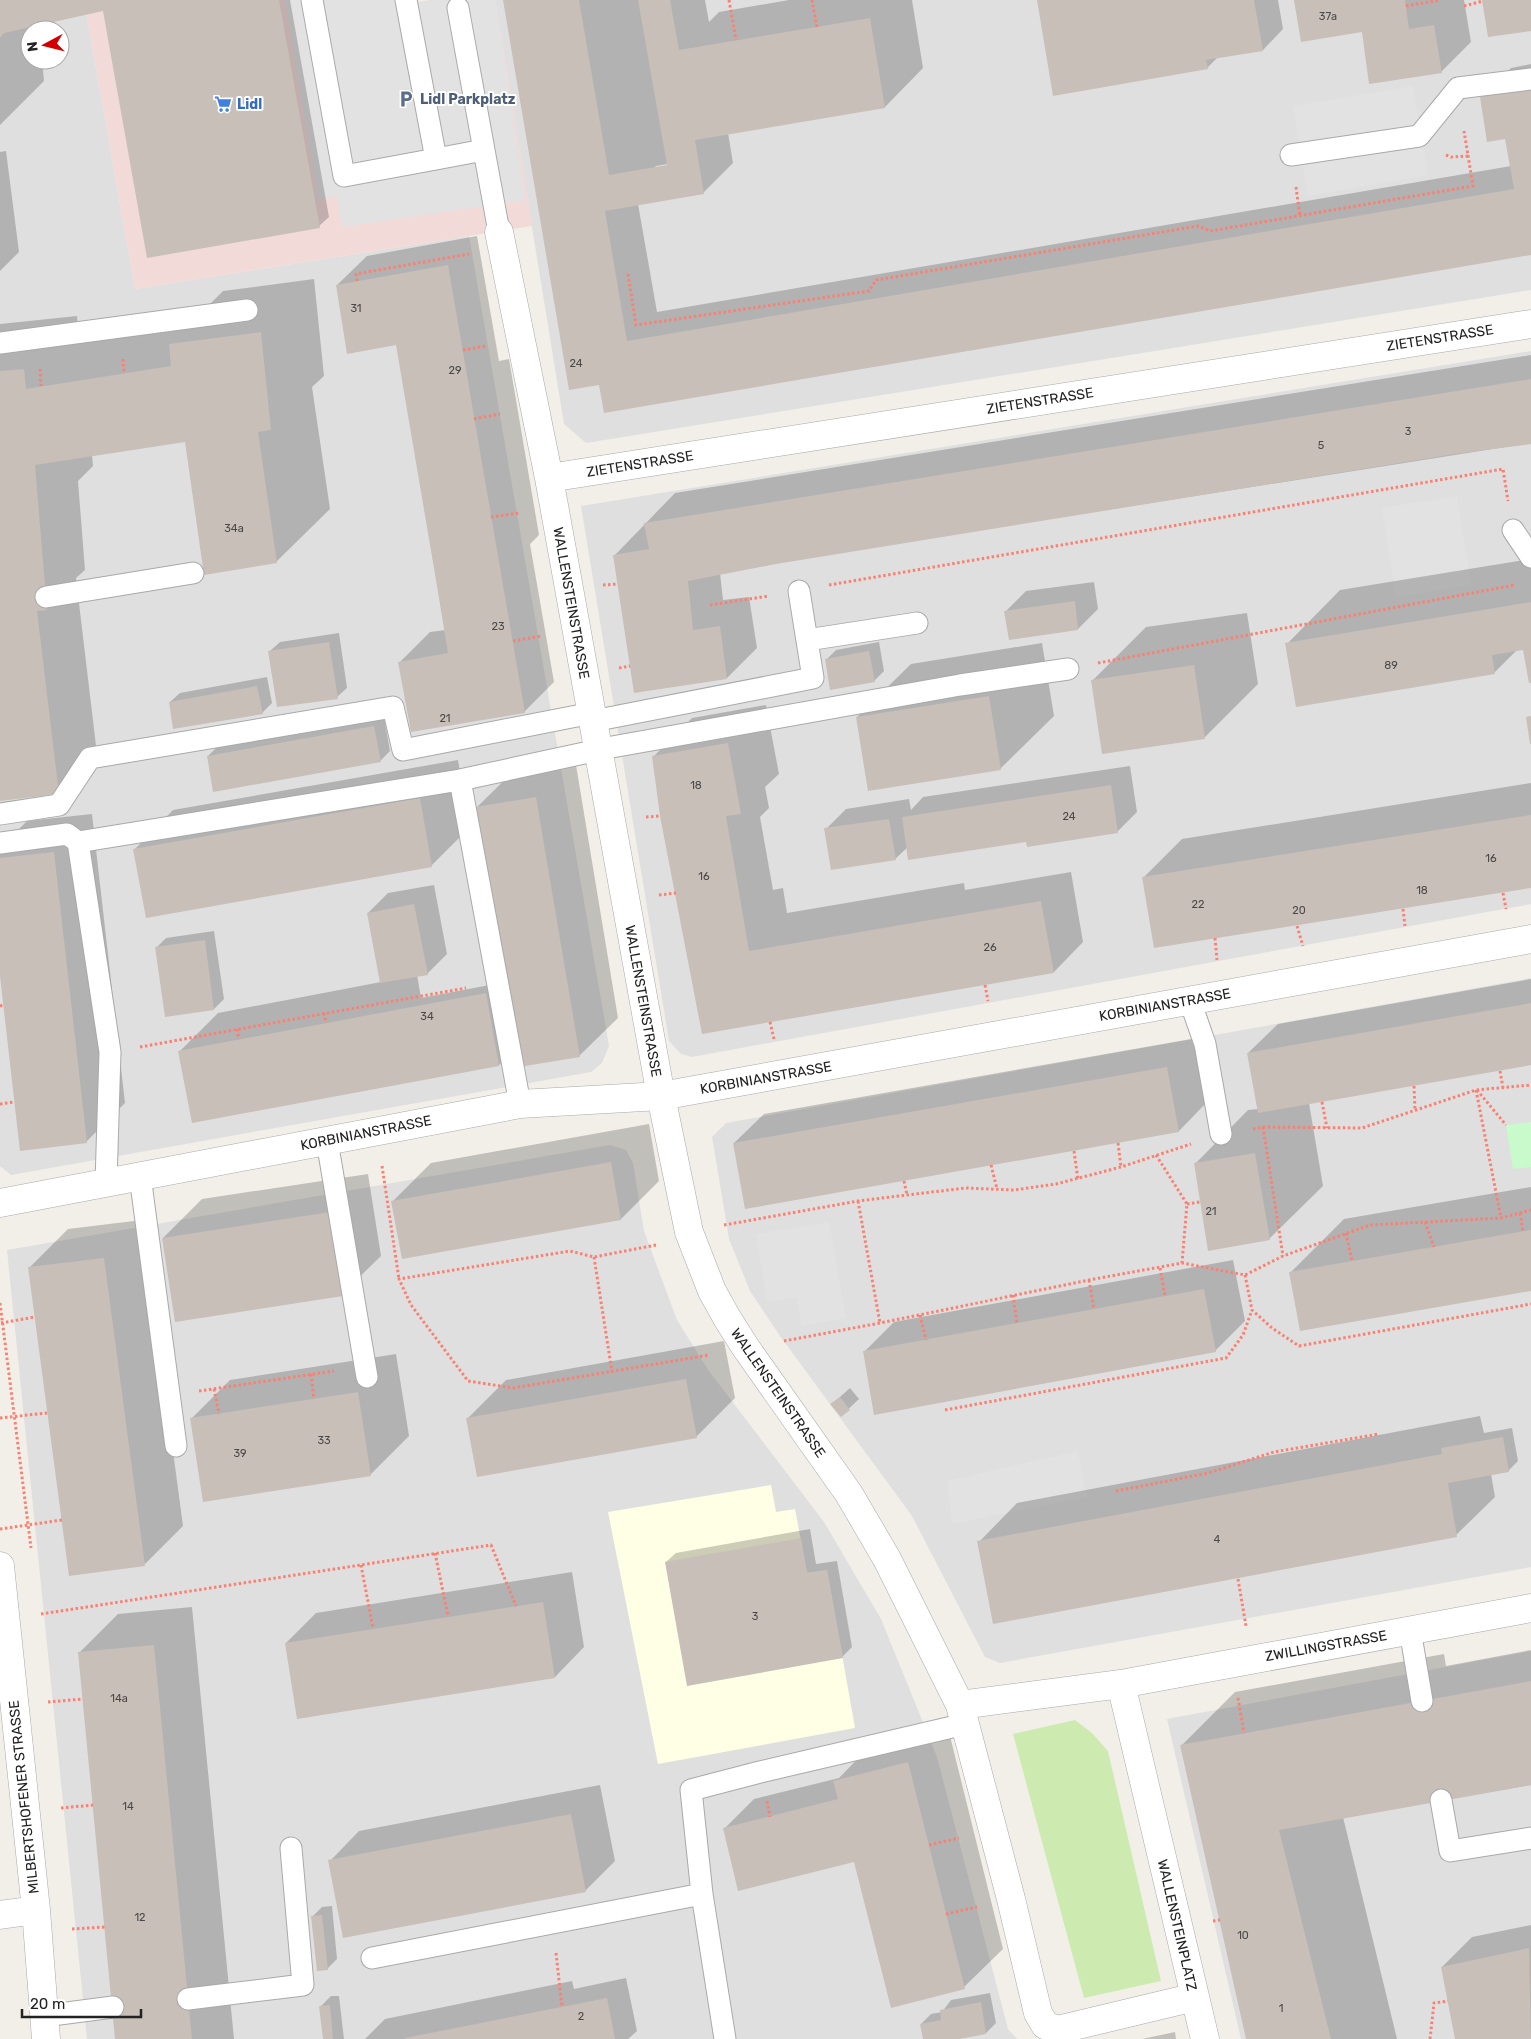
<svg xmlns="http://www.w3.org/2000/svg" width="1531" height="2039" font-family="Rubik,sans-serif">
	<rect width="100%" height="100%" fill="#f2efe9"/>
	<path fill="#e0dfdf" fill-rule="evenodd" d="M0 0H84L135 289 469 236 609 1046 602 1063 591 1072 11 1175 0 1166ZM30 30H60V60H30Z
		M495 0H1531V290L586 443 564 424Z
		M1531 351V904L692 1057 681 1054 669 1041 581 506Z
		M1531 978V1567L1000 1663 985 1657 912 1516 780 1336 750 1291 729 1239 712 1137 726 1123Z
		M610 1145 626 1150 633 1163 644 1231 677 1320 709 1371 824 1522 881 1619 937 1757 1008 2029 1017 2039H87L7 1250Z
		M1531 1651V2039H1241L1167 1719Z"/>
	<path fill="#f2dad9" d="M84 0H418L419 2 430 0H495L532 226 135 289Z"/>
	<path fill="#ffffe5" d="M771 1485 776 1512 795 1509 807 1573 827 1570 855 1728 658 1764 608 1512Z"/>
	<path fill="#cdebb0" d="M1075 1720 1092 1733 1108 1751 1161 1981 1084 1998 1013 1734Z"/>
	<path fill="#c8facc" d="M1531 1122V1167L1513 1169 1506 1125Z"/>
	<path fill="#e2e2e2" d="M285 0H418L419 2 430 0H495L525 200 342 227 337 196 318 199Z
		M1413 86 1428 175 1308 196 1293 106Z
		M1457 496 1471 585 1396 597 1382 508Z
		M829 1222 846 1318 801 1326 797 1298 767 1302 756 1234Z
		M1078 1451 1087 1497 952 1524 947 1481Z"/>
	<path fill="#0003" fill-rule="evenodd" d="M0 0H290L329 217 319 226 104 9 39 23V30H30V60H42L44 81 0 125Z
		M504 0H705L709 22 719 12 789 0H912L923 68 885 107 728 133 733 163 703 193 638 204 657 312 1511 166 1506 138 1481 98 1511 68 1531 64V254L600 383ZM673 163V166L653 169 656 166Z
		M1038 0H1278L1283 29 1263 50 1218 57 1207 68Z
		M1295 0H1464L1471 42 1441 72 1362 31Z
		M6 151 19 252 0 271V152Z
		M477 236 499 361 509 359 539 535 530 544 554 682 524 712 400 662 430 632 446 630 397 344 337 285 367 256Z
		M314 279 324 376 312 387 330 509 276 562 186 441 92 455 93 466 78 481 85 570 76 578 97 754 58 793 0 800V324L77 316 79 336 197 317 223 291Z
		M1531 355V443L776 562 720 573 723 600 749 597 757 648 727 678 615 555 675 493Z
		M1531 559V681L1524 647 1518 649 1494 673 1287 644 1340 590Z
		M1094 582 1098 609 1078 629 1006 611 1026 591Z
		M1247 613 1258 684 1204 738 1092 681 1146 627Z
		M339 633 347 688 337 697 270 651 280 642Z
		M879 642 884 671 874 681 826 660 836 650Z
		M1042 643 1054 716 1000 769 857 717 911 664Z
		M267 677 272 703 262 713 170 702 180 693Z
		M766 705 779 774 765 787 769 808 760 817 773 890 783 888 787 913 964 883 965 890 1071 872 1083 942 1054 972 703 1032 653 757 692 718Z
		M384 717 390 751 380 761 208 756 218 746Z
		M575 759 618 1018 579 1056 477 807 516 769Z
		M458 760 470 827 431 866 135 849 173 810Z
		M1130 766 1137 812 1117 832 1027 840 908 847 895 859 826 829 846 809 909 799 911 810 923 797Z
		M1531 783V887L1144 877 1182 839Z
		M92 814 125 1103 86 1142 0 960V848L27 821Z
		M434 885 447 954 427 974 417 975 421 998 495 984 509 1055 499 1065 193 1122 180 1051 218 1013 381 982 368 913 388 893Z
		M214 931 224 999 214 1009 166 1016 156 948 166 938Z
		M1531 979V1064L1309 1103 1323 1186 1269 1239 1195 1164 1248 1110 1258 1109 1248 1053 1278 1024Z
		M1197 1038 1208 1101 1179 1131 734 1143 764 1114Z
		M649 1124 659 1181 621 1219 393 1201 431 1163Z
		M368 1174 381 1256 342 1294 163 1238 202 1199Z
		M1531 1187V1289L1290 1273 1344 1219Z
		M142 1220 183 1526 145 1564 29 1268 68 1229Z
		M1233 1260 1245 1321 1215 1351 864 1352 894 1322Z
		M724 1341 735 1398 696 1437 467 1419 506 1380Z
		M396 1354 409 1436 370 1475 191 1419 230 1380Z
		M850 1388 859 1399 841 1416 832 1404Z
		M1480 1416 1484 1433 1512 1428 1518 1461 1508 1471 1491 1474 1495 1497 1456 1535 979 1542 1017 1503Z
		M810 1529 816 1564 837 1561 852 1647 842 1657 666 1562 676 1553Z
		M572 1572 584 1647 555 1677 286 1643 316 1613Z
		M192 1607 234 2039H117L79 1653 118 1614Z
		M1531 1650V1785L1343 1817 1397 2039H1248L1181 1746 1235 1692 1444 1654 1446 1666Z
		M947 1724 1003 1949 964 1987 855 1861 724 1829 754 1799 839 1778 873 1743Z
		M600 1785 615 1861 585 1891 330 1861 359 1831Z
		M332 1906 337 1959 327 1969 312 1917 322 1907Z
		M1531 1925V2039H1457L1442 1967 1472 1937Z
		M626 1978 637 2031 628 2039H365L385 2019 572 1981 574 1989Z
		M990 1993 996 2023 986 2033 953 2039H924L921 2024 931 2014 942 2012 951 2000Z
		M331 1996H339L344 2039H324L321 2006Z
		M1175 2032 1176 2039H1142Z"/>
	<path fill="#c7bfb8" d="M0 0H279L320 228 147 258 103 11 4 33 0 38Z
		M503 0H579L609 175 667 165 638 0H670L679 50 870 18 885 108 695 140 704 194 605 211 627 341 1514 189 1505 139 1487 142 1480 97 1531 89V255L604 413 599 385 569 390Z
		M1037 0H1254L1263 51 1206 60 1208 69 1053 96Z
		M1294 0H1405L1409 29 1434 25 1442 73 1369 84 1362 32 1301 42Z
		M1482 0H1531V31L1488 37Z
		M448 265 525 713 411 732 398 662 448 653 437 586 396 345 347 354 336 285Z
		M261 332 271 430 258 432 277 563 204 575 185 442 35 465 47 610 37 611 59 794 0 801V371L24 369 26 389 171 366 169 344Z
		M1531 379V444L1455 454 776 564 688 581 693 630 720 626 727 679 634 693 613 555 649 549 644 523Z
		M1075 601 1078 630 1009 640 1004 611Z
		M1531 602V683H1529L1523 650 1492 655 1495 674 1296 707 1285 643Z
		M329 642 338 699 277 707 268 651Z
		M869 651 875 682 830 690 825 659Z
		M1194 665 1205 739 1102 754 1091 680Z
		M257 686 263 714 173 729 169 702Z
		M989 696 1001 770 868 791 856 717Z
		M1531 716V744H1530L1526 717Z
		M374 726 381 762 213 792 207 756Z
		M728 743 741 814 726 816 749 951 1041 901 1054 973 702 1034 660 816 652 756Z
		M1111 785 1118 833 1027 847 1026 842 908 860 902 817Z
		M536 797 580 1057 519 1067 476 807Z
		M420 798 432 867 146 918 133 849Z
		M1531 815V888L1154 948 1142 877Z
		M889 819 896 860 831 870 824 828Z
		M54 852 87 1143 20 1151 0 976V858Z
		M414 904 428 975 380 983 367 913Z
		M205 940 214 1010 165 1017 155 947Z
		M486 993 499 1066 192 1123 178 1051Z
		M1531 1003V1065L1258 1113 1247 1053Z
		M1167 1067 1179 1132 745 1209 733 1143Z
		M1255 1153 1270 1240 1208 1251 1194 1163Z
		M611 1162 621 1220 402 1259 391 1201Z
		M330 1212 343 1296 175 1322 162 1238Z
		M1531 1230V1291L1300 1331 1289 1272Z
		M104 1258 145 1566 69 1576 28 1267Z
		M1204 1289 1216 1352 874 1415 863 1351Z
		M686 1379 697 1438 477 1477 466 1418Z
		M358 1392 371 1476 203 1502 190 1418Z
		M840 1397 850 1410 841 1417 830 1404Z
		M1503 1437 1509 1472 1448 1483 1457 1537 993 1624 977 1541 1442 1454 1441 1448Z
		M801 1538 807 1574 827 1570 843 1658 687 1686 665 1562Z
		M543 1602 555 1678 297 1719 285 1643Z
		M154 1645 192 2039H115L78 1652Z
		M1531 1681V1785L1279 1830 1331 2039H1246L1180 1745Z
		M908 1762 965 1989 891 2008 854 1862 738 1891 723 1828 838 1799 833 1781Z
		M571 1814 586 1892 343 1938 328 1860Z
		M322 1915 328 1970 317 1971 311 1916Z
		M1529 1948 1531 2039H1455L1441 1967Z
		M607 1998 615 2039H405V2038Z
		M981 2002 986 2034 960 2039H923L920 2024 941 2020 940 2010Z
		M330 2005 333 2039H323L319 2006Z"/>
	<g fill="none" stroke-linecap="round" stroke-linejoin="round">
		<g stroke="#a9a9a9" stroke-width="23">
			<path id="lane" d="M312 0 344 176 436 159 406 0
				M458 8 499 232
				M1291 155 1419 136 1458 88 1531 79
				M436 159 484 150
				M0 343 247 310
				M1513 530 1531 557
				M46 597 193 573
				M807 640 917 623
				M593 721 813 678 799 591
				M460 780 520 1104
				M0 814 59 805 90 758 393 707 403 750 592 713
				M0 843 67 834 78 842
				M1190 1001 1205 1044 1221 1134
				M327 1141 367 1377
				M140 1176 176 1446
				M106 1183 110 1052 78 842 460 780 612 747 960 685 1068 669
				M1410 1630 1422 1701
				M1441 1800 1450 1851 1531 1838
				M372 1958 702 1894
				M188 1999 303 1985 291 1848
				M44 2016 113 2007
				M725 2039 702 1894 691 1790 760 1772 965 1724"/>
		</g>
		<g stroke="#a9a9a9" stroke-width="29">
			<path id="street" d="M499 232 549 478 661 1096 689 1232 712 1291 727 1318 746 1348 849 1494 887 1559 960 1705 1011 1899 1038 2013 1045 2025 1057 2030 1195 1997
				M549 478 1531 324
				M0 1203 520 1104 661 1096 1531 939
				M0 1566 36 1910 46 2039
				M1121 1684 1531 1608
				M960 1705 1121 1684 1205 2039
				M0 1915 36 1910"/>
		</g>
		<path stroke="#fa8072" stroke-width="3" stroke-dasharray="2.5 2.5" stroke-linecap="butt" d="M729 0 736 40
			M812 0 817 27
			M1406 6 1440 0
			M1464 6 1483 1
			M1446 155 1451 157 1468 156
			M1296 187 1300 216
			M628 274 636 325 869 291 876 280 1198 226 1210 231 1473 186 1464 131
			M357 281 356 274 469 254
			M463 350 487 346
			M123 359 124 373
			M40 369 41 386
			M474 419 500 414
			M491 517 520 513
			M603 585 618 584
			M829 585 1503 469 1508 501
			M710 605 769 596
			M513 641 542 636
			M1098 663 1515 585
			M619 668 630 666
			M646 817 660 816
			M1503 893 1506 909
			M659 895 676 893
			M1403 909 1405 926
			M1297 926 1303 946
			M1215 938 1217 960
			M985 985 988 1001
			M0 1006 3 1005
			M324 1013 326 1023
			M770 1022 774 1039
			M237 1029 239 1039
			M140 1047 466 988
			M1500 1071 1503 1088
			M1414 1086 1415 1110
			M1476 1090 1501 1218
			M1477 1090 1506 1125
			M1322 1102 1327 1128
			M0 1104 14 1102
			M1263 1127 1283 1256
			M1253 1129 1263 1127 1362 1128 1476 1090 1531 1085
			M1118 1143 1121 1167
			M1074 1151 1078 1180
			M1156 1155 1187 1204 1182 1263
			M991 1165 997 1189
			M382 1166 399 1279
			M904 1181 907 1195
			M858 1201 880 1323
			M1187 1204 1200 1202
			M1520 1213 1523 1231
			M1425 1222 1434 1247
			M724 1225 858 1201 907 1195 966 1188 1014 1190 1056 1184 1121 1167 1191 1144
			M1346 1233 1352 1261
			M656 1245 594 1257 570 1251 399 1279 411 1305 468 1381 513 1388 709 1355
			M594 1257 612 1372
			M1160 1268 1165 1296
			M1245 1275 1252 1310 1272 1328 1299 1346 1531 1304
			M1089 1280 1094 1309
			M1013 1295 1017 1323
			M0 1303 31 1548
			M920 1315 926 1340
			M1 1323 35 1317
			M784 1341 880 1323 1089 1280 1182 1263 1245 1275 1283 1256 1370 1225 1501 1218 1531 1210
			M311 1374 314 1399
			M214 1389 219 1414
			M199 1391 334 1371
			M945 1410 1226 1358 1243 1335 1252 1310
			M0 1418 47 1413
			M1116 1491 1208 1473 1274 1452 1379 1434
			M0 1529 62 1520
			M435 1553 448 1616
			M361 1565 373 1628
			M1238 1579 1246 1626
			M41 1614 491 1545 516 1606
			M1238 1698 1244 1733
			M48 1702 83 1699
			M767 1801 770 1817
			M61 1808 93 1805
			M929 1845 959 1838
			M946 1914 977 1907
			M1213 1921 1220 1920
			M72 1929 105 1927
			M556 1953 562 2007
			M1430 2039 1434 2003 1448 2001"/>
		<use href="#lane" stroke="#fff" stroke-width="21"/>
		<use href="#street" stroke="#fff" stroke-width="28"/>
	</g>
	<defs>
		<g id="parking-bare" transform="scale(1.35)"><path d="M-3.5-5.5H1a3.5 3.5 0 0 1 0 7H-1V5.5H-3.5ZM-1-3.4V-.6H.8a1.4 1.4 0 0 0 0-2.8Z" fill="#5c6f8a" stroke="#fff" stroke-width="2.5" paint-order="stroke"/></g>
		<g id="supermarket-bare" transform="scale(1.35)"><path d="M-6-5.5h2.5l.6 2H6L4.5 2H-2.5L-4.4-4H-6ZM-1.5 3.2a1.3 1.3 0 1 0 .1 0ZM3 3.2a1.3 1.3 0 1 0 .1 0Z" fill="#3f7fe0" stroke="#fff" stroke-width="2.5" paint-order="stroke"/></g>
	</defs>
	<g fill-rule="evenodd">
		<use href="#parking-bare" x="406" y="99"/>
		<use href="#supermarket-bare" x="223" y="104"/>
	</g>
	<g text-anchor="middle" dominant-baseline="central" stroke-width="4" stroke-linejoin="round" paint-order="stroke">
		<g font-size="11" fill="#4b4948">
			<text x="1328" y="16">37a</text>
			<text x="356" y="308">31</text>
			<text x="576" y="363">24</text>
			<text x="455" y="370">29</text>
			<text x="1408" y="431">3</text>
			<text x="1321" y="445">5</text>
			<text x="234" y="528">34a</text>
			<text x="498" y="626">23</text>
			<text x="1391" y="665">89</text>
			<text x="445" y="718">21</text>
			<text x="696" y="785">18</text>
			<text x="1069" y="816">24</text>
			<text x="1491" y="858">16</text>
			<text x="704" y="876">16</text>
			<text x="1422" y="890">18</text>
			<text x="1198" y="904">22</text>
			<text x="1299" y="910">20</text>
			<text x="990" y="947">26</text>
			<text x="427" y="1016">34</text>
			<text x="1211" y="1211">21</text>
			<text x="324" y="1440">33</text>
			<text x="240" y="1453">39</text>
			<text x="1217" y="1539">4</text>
			<text x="755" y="1616">3</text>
			<text x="119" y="1698">14a</text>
			<text x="128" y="1806">14</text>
			<text x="140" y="1917">12</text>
			<text x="1243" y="1935">10</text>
			<text x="1281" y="2008">1</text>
			<text x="581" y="2016">2</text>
		</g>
		<g font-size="14" font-weight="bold" fill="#4e5e75" stroke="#fff" text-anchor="start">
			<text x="420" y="99">Lidl Parkplatz</text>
		</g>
		<g font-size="14" font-weight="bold" fill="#366cbe" stroke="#fff" text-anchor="start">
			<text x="237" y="104">Lidl</text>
		</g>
		<g font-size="14" fill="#222" stroke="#fff">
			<text transform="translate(1440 338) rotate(-9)">ZIETENSTRASSE</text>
			<text transform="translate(1040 401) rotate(-9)">ZIETENSTRASSE</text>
			<text transform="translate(640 464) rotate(-9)">ZIETENSTRASSE</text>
			<text transform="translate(571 603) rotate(80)">WALLENSTEINSTRASSE</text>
			<text transform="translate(643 1001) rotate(80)">WALLENSTEINSTRASSE</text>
			<text transform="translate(1165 1005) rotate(-10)">KORBINIANSTRASSE</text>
			<text transform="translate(766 1078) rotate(-10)">KORBINIANSTRASSE</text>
			<text transform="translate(366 1133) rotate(-11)">KORBINIANSTRASSE</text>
			<text transform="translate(778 1393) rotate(55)">WALLENSTEINSTRASSE</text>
			<text transform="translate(1326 1646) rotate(-10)">ZWILLINGSTRASSE</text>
			<text transform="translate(24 1797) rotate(-96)">MILBERTSHOFENER STRASSE</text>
			<text transform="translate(1177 1925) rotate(77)">WALLENSTEINPLATZ</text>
		</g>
	</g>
	<g transform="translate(45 45) rotate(263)"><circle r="24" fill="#ffffff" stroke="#a7a7a7"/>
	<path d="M0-4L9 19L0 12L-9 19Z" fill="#d40000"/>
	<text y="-8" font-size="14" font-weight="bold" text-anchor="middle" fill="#222222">N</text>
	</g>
	<path d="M22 2009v8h119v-8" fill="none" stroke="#222222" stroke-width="2.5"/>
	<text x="30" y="2009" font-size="15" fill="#222222" stroke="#ffffff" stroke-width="4" paint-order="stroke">20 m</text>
</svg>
